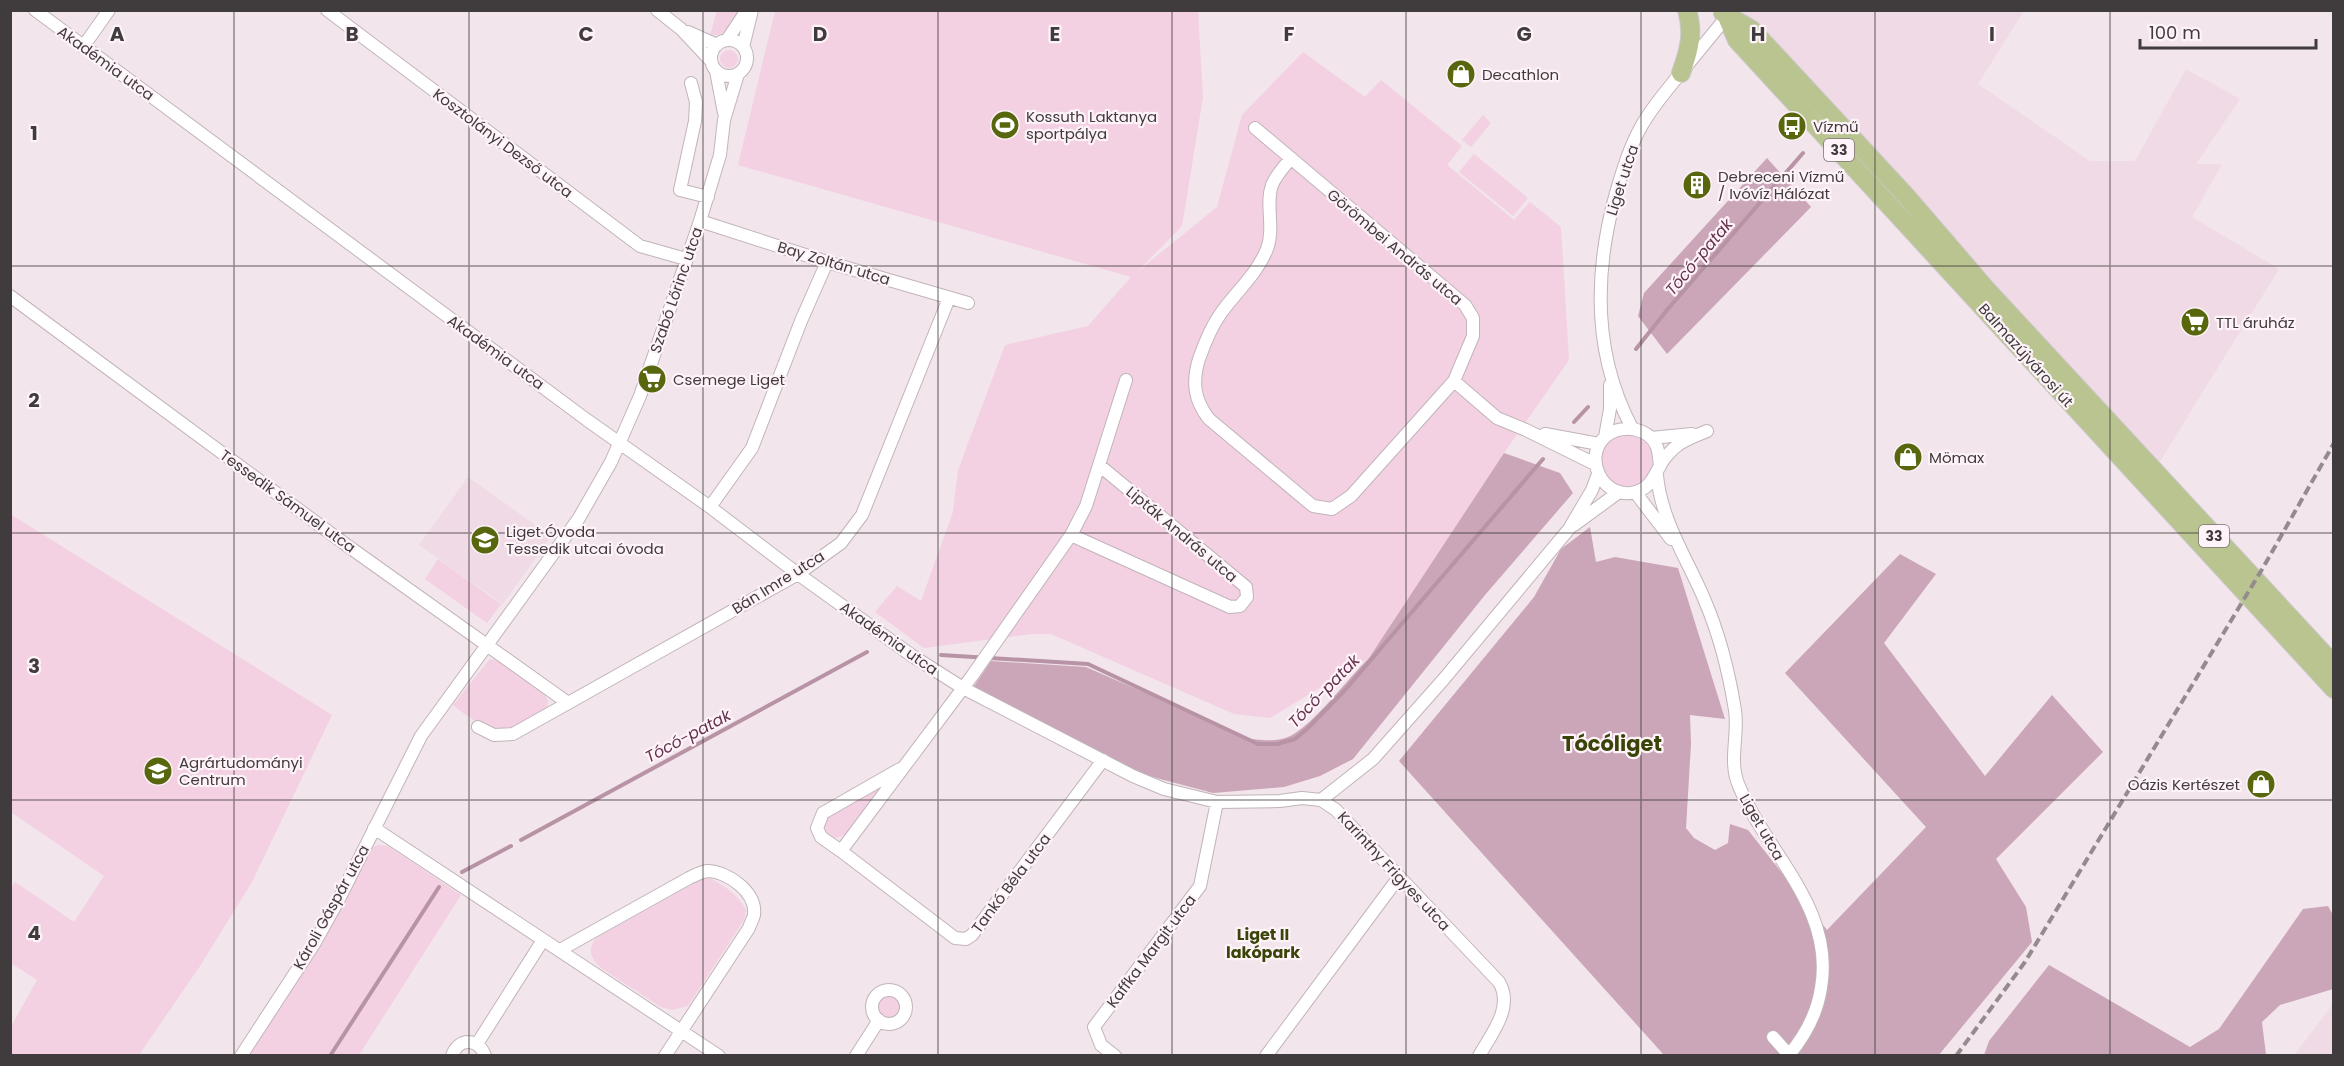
<svg xmlns="http://www.w3.org/2000/svg" width="2344" height="1066" font-family="Poppins,sans-serif">
	<rect width="100%" height="100%" fill="#f2e5eb"/>
	<path fill="#f0dae5" d="M1714 11H2024L1978 84 2090 161H2135L2186 69 2240 99 2196 164H2222L2192 217 2279 269 2147 482Z
		M468 477 551 536 503 604 419 545Z
		M2333 1004V1055H2297L2295 1054Z"/>
	<path fill="#f3d0e2" d="M717 11H739C732 24 727 37 710 35Z
		M775 11H1198L1203 97 1182 226 1137 272 1217 207 1242 115 1303 52 1365 97 1381 80 1462 146 1447 165 1514 220 1530 202 1561 227 1569 360 1504 453 1369 658 1270 718 1234 714 1051 634H1032L924 648 875 612 897 586 921 601 953 512 958 470 1005 345 1088 326 1131 277 738 165Z
		M720 59a9 9 0 1 1 18 0a9 9 0 1 1-18 0Z
		M1483 115 1491 123 1471 147 1462 140Z
		M1474 154 1528 198 1513 216 1459 172Z
		M1601 460a26 26 0 1 1 52 0a26 26 0 1 1-52 0Z
		M10 514 332 715 252 882 200 966 139 1055H11V1027L37 980 11 963V888L15 882 74 922 104 876 11 812Z
		M438 559 501 604 487 623 425 579Z
		M490 659 498 661 545 695 548 701 547 707C510 736 489 735 453 705Z
		M881 787 845 835 836 838 826 832 824 826 829 816Z
		M378 845 388 846 461 895 359 1055 248 1056 322 944 371 848Z
		M710 878C725 887 738 894 746 910L744 920 688 1006 672 1010 661 1007 601 968C591 958 587 950 596 938L702 879Z
		M879 1007a10 10 0 1 1 20 0a10 10 0 1 1-20 0Z"/>
	<path fill="#cba5b8" d="M1767 158 1811 207 1667 354 1638 316 1644 293Z
		M1504 453 1560 473 1573 493 1485 595 1353 759 1320 776 1284 787 1213 793 1130 771 972 689 991 661 1086 667 1251 739C1264 740 1276 742 1288 737 1310 729 1349 677 1369 658Z
		M1590 527 1596 562 1615 557 1678 568 1725 719 1690 715 1691 744 1686 828 1694 838 1715 850 1728 843 1730 824 1748 830 1827 930 1926 827 1785 673 1900 554 1936 574 1884 643 1985 776 2052 695 2103 752 1996 859 2026 907 2032 942 1938 1056 1664 1055 1399 761 1534 597 1561 549Z
		M2328 906 2333 915V989L2280 1005 2262 1022 2266 1055H1984L1989 1041 2049 965 2190 1047 2219 1029 2303 909Z"/>
	<g fill="none" stroke-linecap="round" stroke-linejoin="round">
		<path stroke="#b893a6" stroke-width="4" d="M1636 349 1667 310 1803 153
			M1574 422 1588 407
			M941 655 1088 664 1258 744H1277L1295 739 1307 729 1345 690 1543 459
			M521 840 867 652
			M462 872 511 846
			M330 1056 439 887"/>
		<g stroke="#c1b4ba" stroke-width="14">
			<path id="street" d="M35 10 587 420 710 507 798 574 911 655 963 688 1133 776 1164 789 1217 802 1280 801 1302 798 1321 800 1336 810 1499 982C1514 1007 1492 1033 1479 1056
				M327 10 640 246 686 259
				M657 10 681 29 711 61
				M688 32 717 45
				M711 58a18 18 0 1 1 36 0a18 18 0 1 1-36 0Z
				M727 40 747 10
				M83 47 109 10
				M743 47 752 10
				M716 71 724 113
				M691 83 696 102 695 121 680 190 708 197
				M1255 128 1465 305 1473 318V336L1454 381 1351 496 1332 509 1313 506 1209 419C1194 400 1192 382 1199 359 1205 342 1211 327 1221 313 1236 292 1257 274 1267 249 1275 228 1265 204 1272 185 1276 175 1284 167 1291 158
				M700 221 827 262 968 303
				M10 296 345 544 568 703
				M1454 381 1497 418 1526 430 1595 464
				M1632 428C1593 354 1594 272 1616 193 1623 169 1630 146 1642 125 1654 104 1669 88 1683 70 1699 51 1714 32 1730 13
				M1545 434 1599 444
				M1605 437 1610 409V385
				M1651 438 1692 434
				M1660 466C1659 460 1659 453 1657 447 1650 428 1622 423 1606 436 1581 458 1604 501 1636 492 1651 487 1653 477 1660 466 1663 459 1672 449 1678 445 1686 439 1698 435 1707 431
				M1657 475C1661 521 1688 560 1705 601 1720 636 1729 673 1735 710 1739 736 1728 761 1739 786 1767 854 1835 908 1821 988 1817 1014 1806 1035 1788 1056
				M1635 492 1671 539
				M710 507 752 448 801 321 827 262
				M1574 525 1619 492
				M1071 535 1230 607 1240 606 1247 597 1246 587 1099 465
				M478 727 494 735 513 734 798 574 841 543 862 515 949 298
				M1103 760 972 935 966 939 955 938 841 851 972 676 1071 535 1086 506 1126 380
				M1321 800 1373 759 1443 680 1569 529 1592 490 1598 474
				M374 828 719 1056
				M841 851 821 837 817 828 823 813 900 769
				M560 950 689 878C695 875 701 872 707 871 727 871 757 892 754 915 753 919 750 924 749 928L665 1056
				M872 1007a17 17 0 1 1 34 0a17 17 0 1 1-34 0Z
				M1773 1037 1790 1056
				M477 1044 543 940
				M241 1056 314 944 340 897 421 736 579 518 611 462 640 396 700 221 720 155 724 120 738 74
				M452 1056C458 1037 479 1038 485 1056
				M856 1056 879 1020
				M1115 1056 1101 1045 1094 1027 1200 886 1217 802
				M1266 1056 1399 877"/>
		</g>
		<g stroke="#cac8c9" stroke-width="20">
			<path id="primary" d="M1723 13 1752 30 1906 196 1986 289 2334 665
				M1727 17 1737 40 2334 689
				M1681 73C1689 51 1694 33 1687 10"/>
		</g>
		<use href="#street" stroke="#fff" stroke-width="12"/>
		<use href="#primary" stroke="#b9c490" stroke-width="18"/>
		<path stroke="#948b8f" stroke-width="4" stroke-dasharray="9 4.5" stroke-linecap="butt" d="M1956 1056 2025 962 2264 566 2334 443"/>
	</g>
	<path fill="none" stroke="#403b3d" stroke-width="1.5" stroke-opacity="0.55" d="M234 10V1056M469 10V1056M703 10V1056M938 10V1056M1172 10V1056M1406 10V1056M1641 10V1056M1875 10V1056M2110 10V1056M10 266H2334M10 533H2334M10 800H2334"/>
	<defs>
		<g id="shop-disc" transform="scale(1.5)"><circle r="9.5" fill="#58660d" stroke="#fef3f8"/><path d="M-5-2.5h2.3a2.7 3.5 0 0 1 5.4 0H5L5.5 6h-11ZM-1.5-2.5h3a1.5 2.3 0 0 0-3 0Z" fill="#fff"/></g>
		<g id="stadium-disc" transform="scale(1.5)"><circle r="9.5" fill="#58660d" stroke="#fef3f8"/><path d="M0-5a6.5 5 0 1 0 0 10a6.5 5 0 1 0 0-10ZM-3.5-1.8h7v3.6h-7Z" fill="#fff"/></g>
		<g id="bus-disc" transform="scale(1.5)"><circle r="9.5" fill="#58660d" stroke="#fef3f8"/><path d="M-5-6H5V4H4V6H2V4H-2V6H-4V4H-5ZM-3.5-4V0h7V-4ZM-3.5 1.2v1.5H-2V1.2ZM2 1.2v1.5H3.5V1.2Z" fill="#fff"/></g>
		<g id="building-disc" transform="scale(1.5)"><circle r="9.5" fill="#58660d" stroke="#fef3f8"/><path d="M-4-6H4V6H1V3H-1V6H-4ZM-2.5-4.3h1.7v1.8h-1.7ZM.8-4.3h1.7v1.8H.8ZM-2.5-1h1.7V.8h-1.7ZM.8-1h1.7V.8H.8Z" fill="#fff"/></g>
		<g id="supermarket-disc" transform="scale(1.5)"><circle r="9.5" fill="#58660d" stroke="#fef3f8"/><path d="M-6-5.5h2.5l.6 2H6L4.5 2H-2.5L-4.4-4H-6ZM-1.5 3.2a1.3 1.3 0 1 0 .1 0ZM3 3.2a1.3 1.3 0 1 0 .1 0Z" fill="#fff"/></g>
		<g id="school-disc" transform="scale(1.5)"><circle r="9.5" fill="#58660d" stroke="#fef3f8"/><path d="M0-5L7-2L0 1L-7-2ZM-4 1L0 2.5L4 1V4Q0 6-4 4Z" fill="#fff"/></g>
		<g id="university-disc" transform="scale(1.5)"><circle r="9.5" fill="#58660d" stroke="#fef3f8"/><path d="M0-5L7-2L0 1L-7-2ZM-4 1L0 2.5L4 1V4Q0 6-4 4Z" fill="#fff"/></g>
	</defs>
	<g fill-rule="evenodd">
		<use href="#shop-disc" x="1461" y="74"/>
		<use href="#stadium-disc" x="1005" y="125"/>
		<use href="#bus-disc" x="1792" y="126"/>
		<use href="#building-disc" x="1697" y="185"/>
		<use href="#supermarket-disc" x="2195" y="322"/>
		<use href="#supermarket-disc" x="652" y="379"/>
		<use href="#shop-disc" x="1908" y="457"/>
		<use href="#school-disc" x="485" y="540"/>
		<use href="#university-disc" x="158" y="771"/>
		<use href="#shop-disc" x="2261" y="784"/>
	</g>
	<g text-anchor="middle" dominant-baseline="central" stroke-width="4.5" stroke-linejoin="round" paint-order="stroke">
		<g fill="#fef3f8" stroke="#797275" stroke-width="1.5">
			<rect x="1824" y="139" width="30" height="22" rx="4.5"/>
			<rect x="2199" y="525" width="30" height="22" rx="4.5"/>
		</g>
		<g font-size="14" font-weight="bold" fill="#403b3d">
			<text x="1839" y="150">33</text>
			<text x="2214" y="536">33</text>
		</g>
		<g font-size="15" fill="#403b3d" stroke="#fef3f8">
			<text transform="translate(106 63) rotate(36)">Akadémia utca</text>
			<text transform="translate(503 143) rotate(37)">Kosztolányi Dezső utca</text>
			<text transform="translate(1622 180) rotate(-72)">Liget utca</text>
			<text transform="translate(1395 247) rotate(40)">Görömbei András utca</text>
			<text transform="translate(834 263) rotate(17)">Bay Zoltán utca</text>
			<text transform="translate(676 290) rotate(-71)">Szabó Lőrinc utca</text>
			<text transform="translate(496 352) rotate(36)">Akadémia utca</text>
			<text transform="translate(2026 355) rotate(48)">Balmazújvárosi út</text>
			<text transform="translate(288 501) rotate(36)">Tessedik Sámuel utca</text>
			<text transform="translate(1182 534) rotate(40)">Lipták András utca</text>
			<text transform="translate(778 582) rotate(-32)">Bán Imre utca</text>
			<text transform="translate(889 638) rotate(35)">Akadémia utca</text>
			<text transform="translate(1762 827) rotate(60)">Liget utca</text>
			<text transform="translate(1394 871) rotate(47)">Karinthy Frigyes utca</text>
			<text transform="translate(1011 883) rotate(-53)">Tankó Béla utca</text>
			<text transform="translate(331 907) rotate(-61)">Károli Gáspár utca</text>
			<text transform="translate(1151 951) rotate(-53)">Kaffka Margit utca</text>
		</g>
		<g font-size="15" fill="#403b3d" stroke="#fef3f8" text-anchor="start">
			<text x="1482" y="74">Decathlon</text>
			<text x="1026" y="116">Kossuth Laktanya<tspan x="1026" dy="17">sportpálya</tspan></text>
			<text x="1813" y="126">Vízmű</text>
			<text x="1718" y="176">Debreceni Vízmű<tspan x="1718" dy="17">/ Ivóvíz Hálózat</tspan></text>
			<text x="2216" y="322">TTL áruház</text>
			<text x="673" y="379">Csemege Liget</text>
			<text x="1929" y="457">Mömax</text>
			<text x="506" y="531">Liget Óvoda<tspan x="506" dy="17">Tessedik utcai óvoda</tspan></text>
			<text x="179" y="762">Agrártudományi<tspan x="179" dy="17">Centrum</tspan></text>
			<text x="2240" y="784" text-anchor="end">Oázis Kertészet</text>
		</g>
		<g font-size="16" font-style="italic" fill="#64324e" stroke="#fef3f8">
			<text transform="translate(1699 257) rotate(-50)">Tócó-patak</text>
			<text transform="translate(1324 691) rotate(-46)">Tócó-patak</text>
			<text transform="translate(688 736) rotate(-28)">Tócó-patak</text>
		</g>
		<g font-size="16" font-weight="bold" fill="#3a4409" stroke="#fef3f8">
			<text x="1263" y="934">Liget II<tspan x="1263" dy="18">lakópark</tspan></text>
		</g>
		<g font-size="21" font-weight="bold" fill="#3a4409" stroke="#fef3f8">
			<text x="1612" y="743">Tócóliget</text>
		</g>
	</g>
	<g font-size="20" text-anchor="middle" font-weight="bold" fill="#403b3d" stroke="#fef3f8" stroke-width="4.5" stroke-linejoin="round" paint-order="stroke">
		<text x="117" y="41">A</text>
		<text x="352" y="41">B</text>
		<text x="586" y="41">C</text>
		<text x="820" y="41">D</text>
		<text x="1055" y="41">E</text>
		<text x="1289" y="41">F</text>
		<text x="1524" y="41">G</text>
		<text x="1758" y="41">H</text>
		<text x="1992" y="41">I</text>
		<text x="34" y="140">1</text>
		<text x="34" y="407">2</text>
		<text x="34" y="673">3</text>
		<text x="34" y="940">4</text>
	</g>
	<rect width="2344" height="1066" fill="none" stroke="#403b3d" stroke-width="24"/>
	<path d="M2140 39v9h176v-9" fill="none" stroke="#403b3d" stroke-width="3"/>
	<text x="2149" y="39" font-size="18" fill="#403b3d" stroke="#fef3f8" stroke-width="4.5" paint-order="stroke">100 m</text>
</svg>
